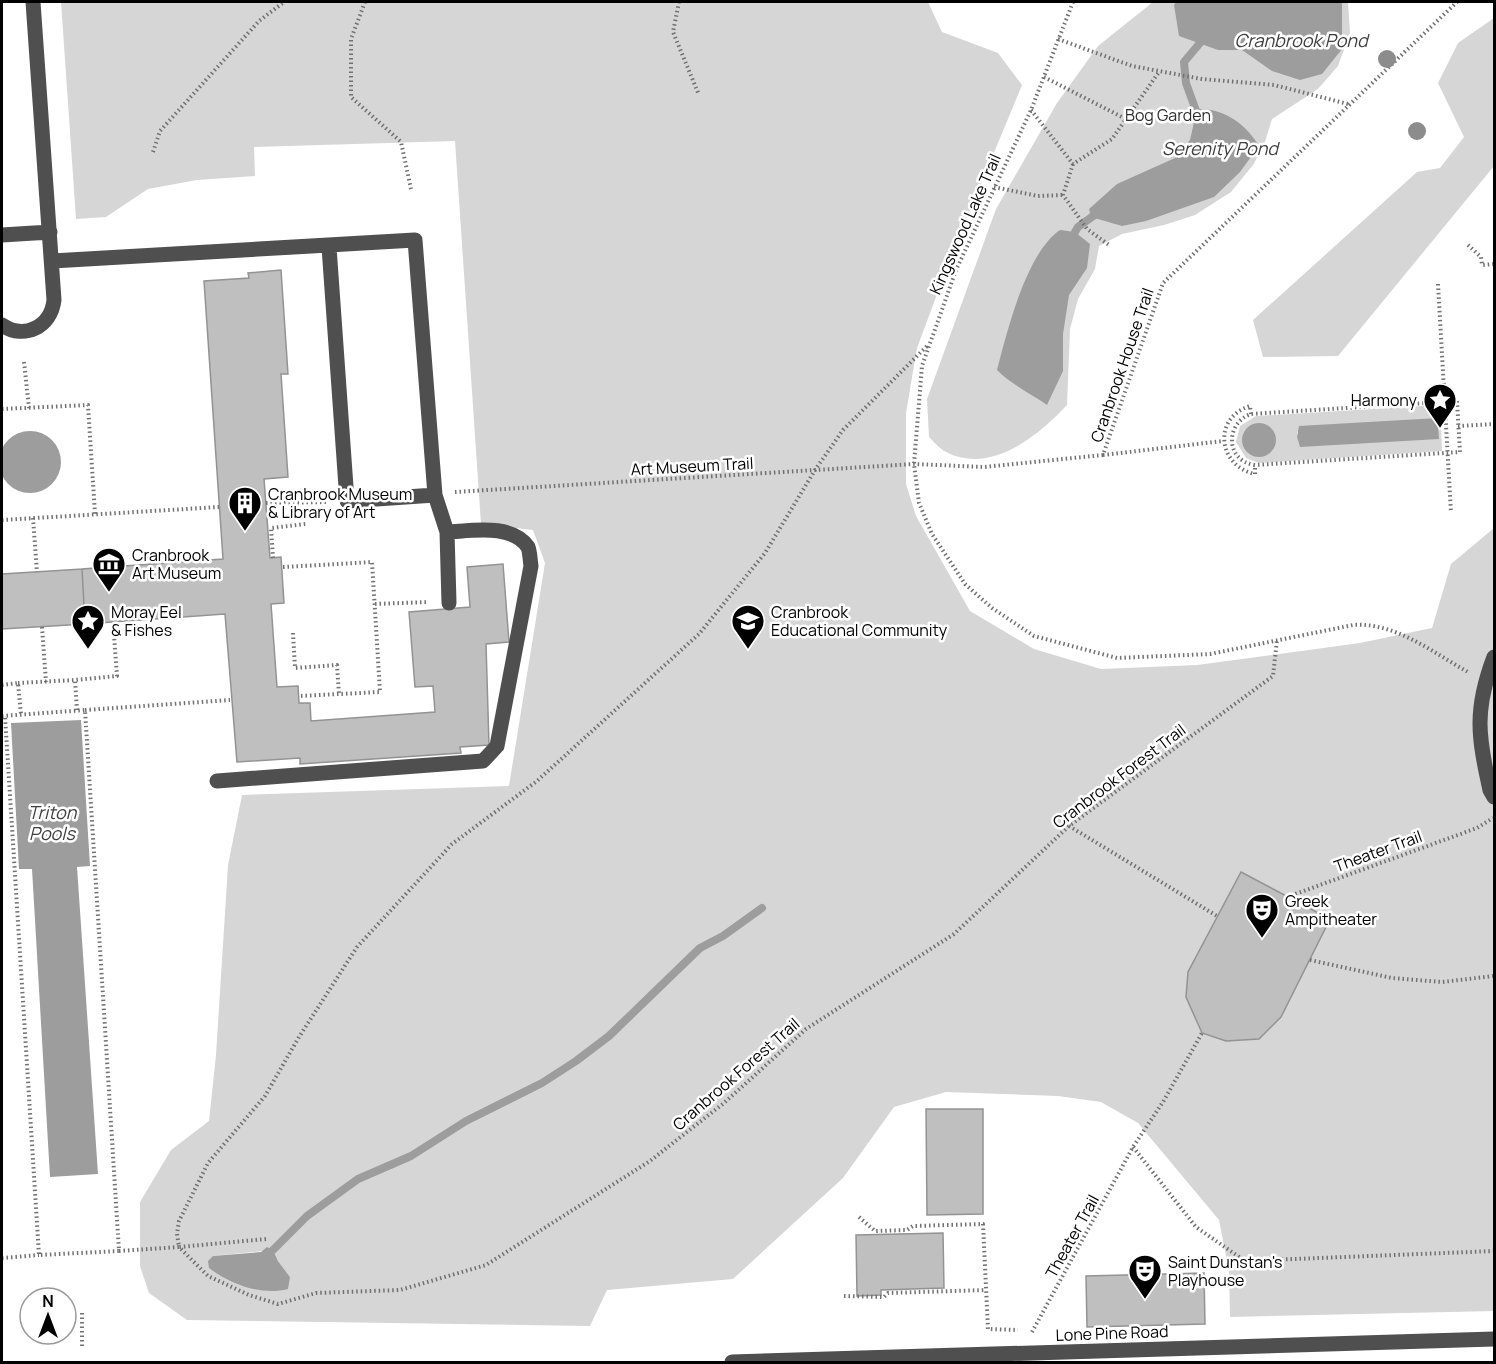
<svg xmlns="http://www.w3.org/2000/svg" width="1496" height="1364" font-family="Manrope,sans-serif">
	<rect width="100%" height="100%" fill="#fff"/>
	<path fill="#d6d6d6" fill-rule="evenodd" d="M61 2H928L942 32 998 53 1022 85 954 249 917 348 906 413V484L916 516 970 611 1034 649 1101 669 1197 665 1360 643 1432 628 1451 564 1494 528V1311L1230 1317 1229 1271 1219 1220 1138 1123 1101 1102 1058 1096 946 1092 894 1107 843 1178 733 1279 607 1290 590 1326 187 1320 149 1293 140 1266V1202L171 1150 209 1121 216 1055 228 865 242 795 509 786 545 563 533 530 481 524 455 141 254 147 255 176 197 180 148 189 106 217 76 219ZM273 1250 278 1261 290 1277 213 1256Z
		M1153 2H1348L1350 33 1338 66 1318 89 1272 119 1264 145 1253 165 1231 192 1195 215 1164 225 1122 234 1099 246 1095 269 1078 299 1070 329 1067 405C1038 436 991 475 946 452 940 449 934 442 929 437L927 399 996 209 1057 103 1098 46Z
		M1494 18V166L1338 356 1263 357 1253 320 1417 172 1440 168 1464 137 1438 83 1458 43Z
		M1440 405 1442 451 1259 463 1246 458 1236 442 1240 426 1256 416ZM1438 418 1439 438 1299 444 1297 432ZM1256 423 1267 425 1273 431 1259 457 1251 454 1242 440 1244 431Z"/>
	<path fill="#9d9d9d" d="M1176 2H1342V49L1322 74 1300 80 1272 71 1242 50H1218L1179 36 1174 5Z
		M1197 109C1224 108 1246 124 1259 146L1240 172 1214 197 1146 221 1122 226 1091 217 1089 209 1117 184 1175 158 1190 140Z
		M1060 230 1075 232 1090 244 1087 268 1069 295 1063 334V371L1047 405C1030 393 1012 385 997 370 1007 332 1026 253 1060 230Z
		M1438 418 1439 439 1300 447 1297 437 1299 426Z
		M1242 440a17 17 0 1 1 34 0a17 17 0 1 1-34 0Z
		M-1 462a31 31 0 1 1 62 0a31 31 0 1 1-62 0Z
		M81 720 90 866 77 867 98 1174 50 1177 32 869H19L11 723Z
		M267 1247 273 1250 278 1261 290 1277 288 1289C261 1296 230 1284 209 1268L208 1261 213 1256 261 1252Z"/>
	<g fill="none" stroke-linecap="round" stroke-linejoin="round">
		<path stroke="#9d9d9d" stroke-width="8" d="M1199 119 1186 83 1184 62 1205 37
			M1075 232 1078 227 1100 211
			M273 1250 307 1216 358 1179 411 1156 466 1121 542 1083 576 1061 609 1036 700 948 723 936 762 908"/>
	</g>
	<path fill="#bfbfbf" stroke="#939393" stroke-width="1.5" d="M281 270 288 374H281L288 477 264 479 270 558 281 557 284 603 271 604 277 687 298 686 299 703H310L311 721 435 712 433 686 415 687 409 612 470 607 467 567 503 564 509 642 486 644 489 745 460 747 461 753 300 764V758L237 762 225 614 85 624 82 569 223 559 204 281 249 278 248 273Z
		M82 569 85 624 2 629V574Z
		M1241 872 1330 919 1281 1017 1259 1039 1226 1041 1202 1033 1186 997 1188 972Z
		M926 1109H983V1214L927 1215Z
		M943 1233 944 1288 881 1290V1295L857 1296 856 1235Z
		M1204 1273 1205 1324 1087 1327 1086 1276Z"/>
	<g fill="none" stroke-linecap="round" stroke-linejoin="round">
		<path stroke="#717171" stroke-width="4" stroke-dasharray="1.5 3" stroke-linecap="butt" d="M365 2 351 39V97L401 142 411 189
			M679 2 673 32 699 95
			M1073 2 1031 110 956 270 922 366 914 464 919 503 932 534 965 584 992 608 1034 636 1117 658 1210 654 1353 625C1395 622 1432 652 1468 672
			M1058 39 1132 66 1202 79 1274 85 1348 104
			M1044 77 1126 119
			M1031 110 1073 164 1112 139 1159 72
			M153 152 160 131 259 21 284 2
			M1073 164 1063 195 1087 229 1109 245
			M994 187 1038 196 1063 195
			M1468 245 1481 257 1482 265 1494 264
			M1438 284 1451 513
			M24 362 29 408
			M1457 401 1460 452 1255 465C1225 461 1225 423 1251 414Z
			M2 409 88 405 95 514
			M1251 414 1250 406C1212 418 1218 466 1255 474V465
			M1458 426 1494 424
			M1103 455 1223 441
			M455 492 914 464 984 467 1103 455 1163 283 1457 2
			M266 503 328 502
			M33 518 37 572
			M2 520 219 507
			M273 558 271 528 306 524
			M283 567 372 562 380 692 299 696
			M375 604 428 602
			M42 627 46 682
			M293 633 295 668 337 665 339 694
			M18 683 75 680
			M2 685 18 683 21 714
			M77 710 75 680 117 676 113 622
			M85 710 230 700
			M2 716 85 710 119 1251 39 1255 5 716
			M1069 826 1217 916
			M1287 897 1477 828 1493 818
			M1310 960 1392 978 1442 982 1494 976
			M1133 1147 1196 1227 1245 1261 1494 1251
			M859 1217 875 1231 907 1230 913 1226 983 1224 988 1329 1018 1330
			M266 1239 179 1247 177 1234 179 1221 208 1163 265 1096 299 1037 357 947 452 844 537 781 699 634 765 553 815 470 843 430 928 345
			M119 1251 179 1247 208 1276 249 1295 278 1304 316 1293 400 1290 486 1265 650 1161 724 1103 806 1029 954 934 1069 826 1273 676 1277 640
			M2 1258 39 1255
			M844 1296 884 1297 888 1293 986 1290
			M82 1313V1348
			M1032 1332 1133 1147 1163 1102 1202 1033"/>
		<path stroke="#4f4f4f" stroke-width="15" d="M2 235 50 232
			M52 261 415 240 435 495 347 501 329 247
			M2 325C24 340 51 327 54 300L33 2
			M447 532 449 603
			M1494 657C1474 710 1478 736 1490 790L1494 797
			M217 781 483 761 497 746 531 566C530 560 530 552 528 547 512 523 471 531 447 532L435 495
			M732 1362 1494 1339"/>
	</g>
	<g fill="#8c8c8c">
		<circle cx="1387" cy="59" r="9"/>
		<circle cx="1417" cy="131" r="9"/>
	</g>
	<defs>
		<g id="sight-pin" transform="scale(1.725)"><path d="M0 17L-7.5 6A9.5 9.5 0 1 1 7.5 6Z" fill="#000" stroke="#fff"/><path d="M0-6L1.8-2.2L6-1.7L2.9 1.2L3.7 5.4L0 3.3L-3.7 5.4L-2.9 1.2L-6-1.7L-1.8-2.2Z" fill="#fff"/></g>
		<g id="building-pin" transform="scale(1.725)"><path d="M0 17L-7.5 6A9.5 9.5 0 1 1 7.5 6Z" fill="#000" stroke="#fff"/><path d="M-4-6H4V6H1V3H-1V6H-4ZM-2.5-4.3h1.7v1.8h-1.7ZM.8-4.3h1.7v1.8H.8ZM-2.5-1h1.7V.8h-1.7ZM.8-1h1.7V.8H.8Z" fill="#fff"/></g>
		<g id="museum-pin" transform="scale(1.725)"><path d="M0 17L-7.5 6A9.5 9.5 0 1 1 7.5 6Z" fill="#000" stroke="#fff"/><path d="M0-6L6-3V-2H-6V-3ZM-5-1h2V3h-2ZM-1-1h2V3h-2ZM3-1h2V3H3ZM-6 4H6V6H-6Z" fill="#fff"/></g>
		<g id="school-pin" transform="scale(1.725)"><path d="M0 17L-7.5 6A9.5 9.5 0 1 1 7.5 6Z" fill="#000" stroke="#fff"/><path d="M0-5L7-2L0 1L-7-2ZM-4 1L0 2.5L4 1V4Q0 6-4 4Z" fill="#fff"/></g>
		<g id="theatre-pin" transform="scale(1.725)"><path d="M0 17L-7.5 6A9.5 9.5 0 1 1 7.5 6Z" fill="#000" stroke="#fff"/><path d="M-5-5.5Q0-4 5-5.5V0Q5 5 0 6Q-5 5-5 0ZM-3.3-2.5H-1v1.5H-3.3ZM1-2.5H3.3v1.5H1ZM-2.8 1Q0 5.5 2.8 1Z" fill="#fff"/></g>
	</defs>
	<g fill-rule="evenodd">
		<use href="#sight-pin" x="1440" y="400"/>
		<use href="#building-pin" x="245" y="503"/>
		<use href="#museum-pin" x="109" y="564"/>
		<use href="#sight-pin" x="88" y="621"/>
		<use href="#school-pin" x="748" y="621"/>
		<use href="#theatre-pin" x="1262" y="910"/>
		<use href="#theatre-pin" x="1145" y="1271"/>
	</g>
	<g text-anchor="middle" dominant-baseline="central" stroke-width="5" stroke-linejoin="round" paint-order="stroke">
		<g font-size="16" fill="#2d2d2d" stroke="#fff">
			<text x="1168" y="115">Bog Garden</text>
		</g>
		<g font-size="16" fill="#000" stroke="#fff">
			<text transform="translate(965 224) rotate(-66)">Kingswood Lake Trail</text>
			<text transform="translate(1122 365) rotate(-71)">Cranbrook House Trail</text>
			<text transform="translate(692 466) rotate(-3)">Art Museum Trail</text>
			<text transform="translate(1119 776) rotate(-37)">Cranbrook Forest Trail</text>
			<text transform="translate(1378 851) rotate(-20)">Theater Trail</text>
			<text transform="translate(736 1074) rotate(-41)">Cranbrook Forest Trail</text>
			<text transform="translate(1072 1236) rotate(-61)">Theater Trail</text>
			<text transform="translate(1112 1333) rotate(-2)">Lone Pine Road</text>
		</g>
		<g font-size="16" fill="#000" stroke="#fff" text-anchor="start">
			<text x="1417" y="400" text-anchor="end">Harmony</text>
			<text x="268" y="494">Cranbrook Museum<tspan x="268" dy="18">&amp; Library of Art</tspan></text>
			<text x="132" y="555">Cranbrook<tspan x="132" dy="18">Art Museum</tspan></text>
			<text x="111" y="612">Moray Eel<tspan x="111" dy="18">&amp; Fishes</tspan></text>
			<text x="771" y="612">Cranbrook<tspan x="771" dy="18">Educational Community</tspan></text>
			<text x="1285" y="901">Greek<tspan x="1285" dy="18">Ampitheater</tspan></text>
			<text x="1168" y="1262">Saint Dunstan's<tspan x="1168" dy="18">Playhouse</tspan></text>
		</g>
		<g font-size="18" font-style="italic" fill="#3e3e3e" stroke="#fff">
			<text x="1301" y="40">Cranbrook Pond</text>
			<text x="1220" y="148">Serenity Pond</text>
			<text x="52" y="812">Triton<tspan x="52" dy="21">Pools</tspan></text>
		</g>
	</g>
	<rect width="1496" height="1364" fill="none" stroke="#000000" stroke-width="6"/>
	<g transform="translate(48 1316)"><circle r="28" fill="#ffffff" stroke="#999999" stroke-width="1.5"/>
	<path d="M0-4.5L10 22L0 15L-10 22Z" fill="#000000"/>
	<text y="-9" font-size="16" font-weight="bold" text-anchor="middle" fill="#000000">N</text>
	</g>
</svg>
